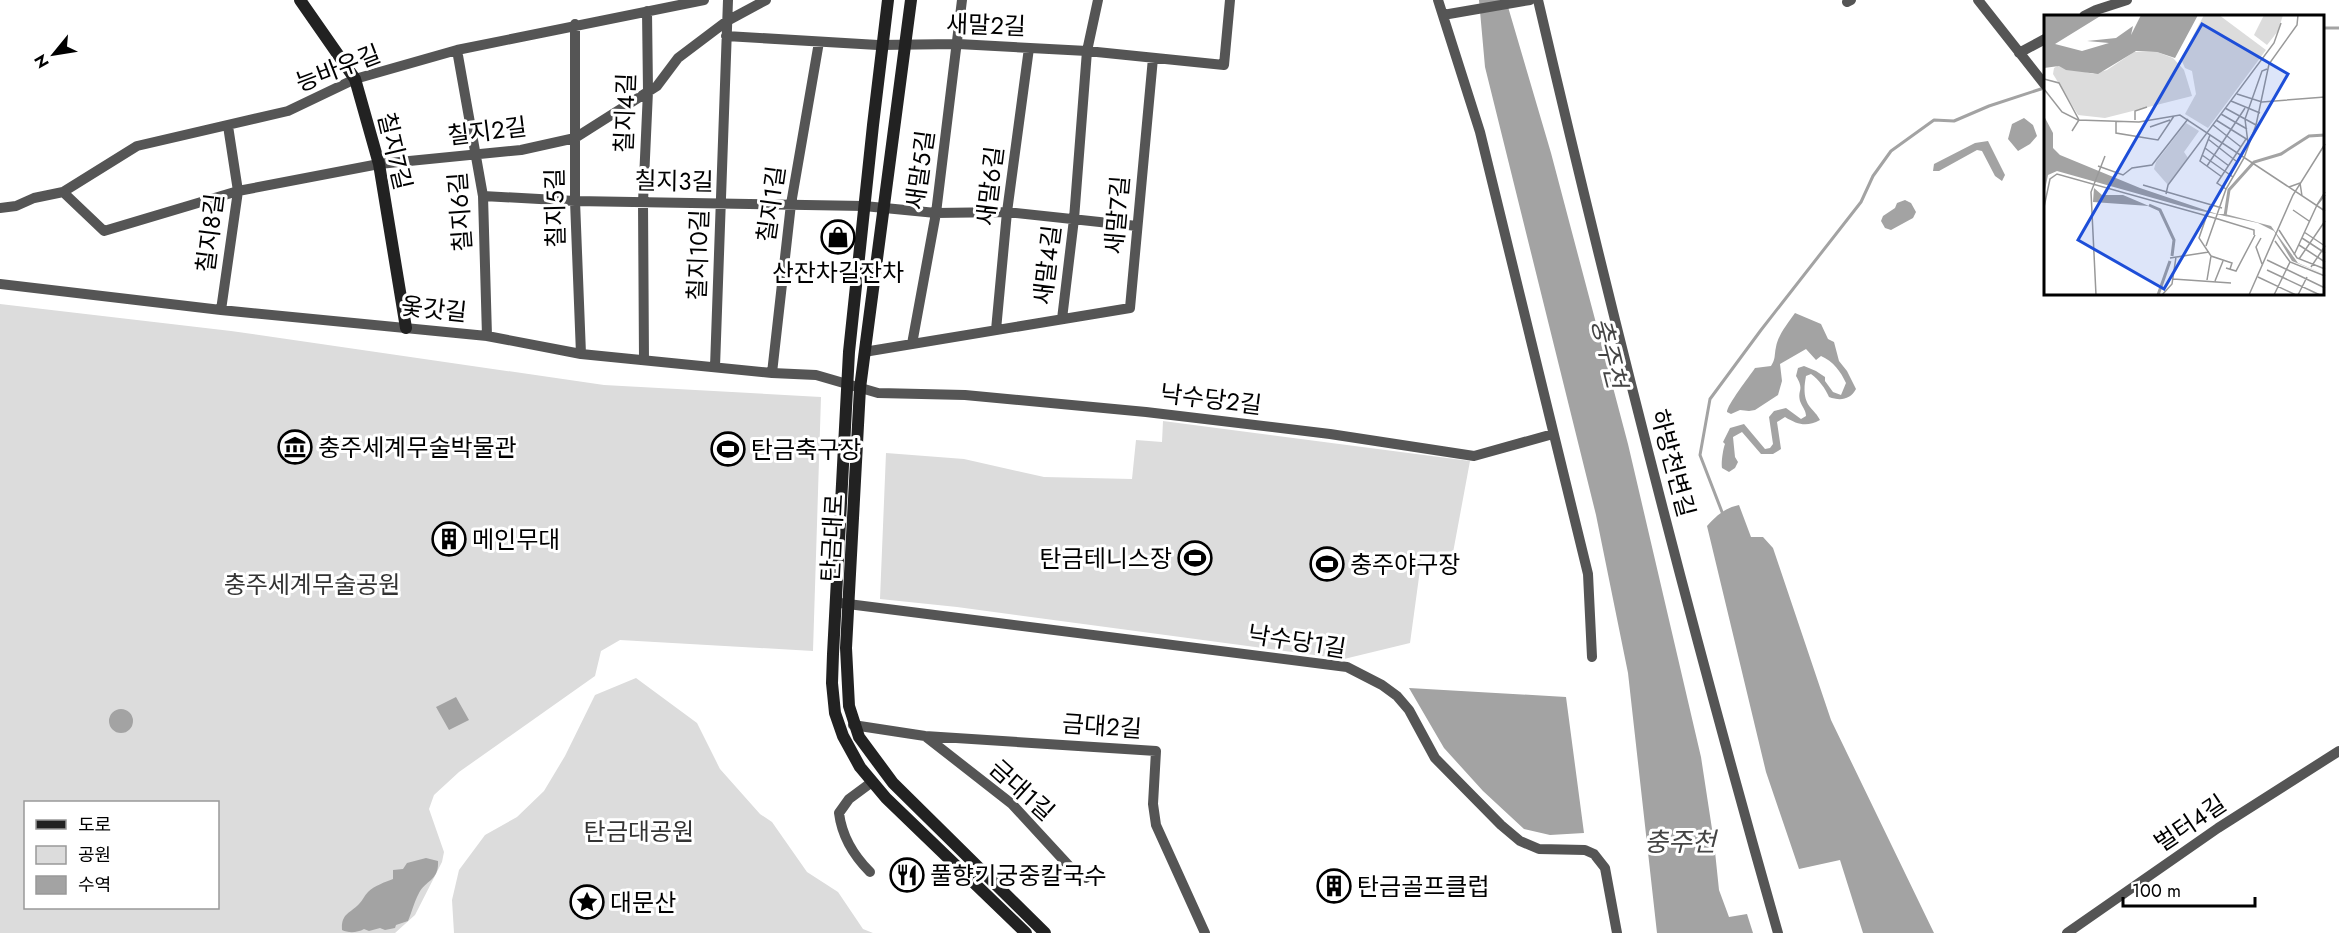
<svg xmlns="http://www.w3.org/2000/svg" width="2339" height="933" font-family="Jost,'Noto Sans KR',sans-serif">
	<rect width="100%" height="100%" fill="#fff"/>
	<path fill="#dcdcdc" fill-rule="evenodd" d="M0 304 231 331 604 385 821 397 813 651 620 640 601 651 595 676 459 772 434 795 429 809 444 852 442 862 415 915 395 933H0ZM26 802H218V908H26Z
		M1163 421 1470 461 1452 558 1422 555 1410 643 1344 659 957 607 880 599 886 453 964 459 1044 477 1132 479 1136 440 1162 442Z
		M636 678 697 723 720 769 760 814 772 822 807 872 838 892 863 929 873 933H454L452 900 459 870 485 835 517 817 544 791 565 756 595 695Z"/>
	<path fill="#a3a3a3" d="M1479 0H1506L1551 153 1628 444 1701 757 1714 842 1719 890 1729 917 1747 914 1753 933H1657L1628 673 1596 515 1485 67Z
		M2024 118 2033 125 2037 136 2030 144 2018 151 2008 139 2012 124Z
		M1988 141 2005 175 2002 181 1995 176 1982 151 1977 150 1939 171H1933L1934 164 1975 143Z
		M1905 200 1911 203 1916 212 1913 218 1891 230 1885 228 1881 221 1883 216 1895 208 1897 203Z
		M1795 313 1821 324 1828 339 1834 342 1839 361 1847 371 1856 389C1850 400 1840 401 1829 397 1825 388 1819 380 1811 374L1806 376C1804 387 1803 398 1810 407 1814 412 1817 414 1820 420 1807 427 1798 425 1785 417L1777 422 1781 449 1773 454H1761L1742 432 1733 437 1735 457 1738 462 1735 468 1729 472 1722 468C1721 463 1723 449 1725 444L1723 442 1730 428 1744 424 1765 449 1770 448 1773 444 1769 417 1774 411 1786 408 1801 419 1806 416C1806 410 1802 407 1800 401 1797 389 1805 391 1796 376L1798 368 1804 366 1816 371 1825 377V381L1833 392 1841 395 1846 383C1841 372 1833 361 1821 356L1816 360 1806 349 1780 364 1782 381 1778 395 1755 410 1749 411 1740 410 1731 414 1727 412C1727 405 1749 377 1755 368L1771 366C1776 358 1774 356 1776 347 1778 335 1788 323 1795 313Z
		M1739 505 1751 537H1763L1773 548 1831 720 1934 933H1863L1840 860 1799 869 1766 772 1707 526C1717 515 1725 508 1739 505Z
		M1409 688 1566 697 1584 833 1550 835 1524 829 1483 791 1444 748Z
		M456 697 469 720 449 730 436 707Z
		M109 721a12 12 0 1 1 24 0a12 12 0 1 1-24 0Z
		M426 858 438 861C439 881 426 880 419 893 414 902 412 912 408 921L396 925 395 928 385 930 380 928 369 931 364 929C357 933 348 933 342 930 341 914 349 914 359 904 363 900 364 896 368 892 374 886 385 882 393 879V870L403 869 407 863Z"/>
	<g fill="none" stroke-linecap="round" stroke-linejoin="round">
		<path stroke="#a3a3a3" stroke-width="3" d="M2322 28H2339
			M1722 512 1700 455 1710 399 1761 330 1861 202 1873 176 1891 151 1934 120 1954 121 1989 106 2044 88"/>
		<path stroke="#555" stroke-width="10" d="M1438 0 1480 132 1588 574 1592 657
			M1538 0C1611 313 1690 624 1778 933
			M1978 0 2045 85
			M1847 2 1851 0
			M1443 15 1530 0
			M2084 16 2096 10 2127 0
			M575 24V201L581 354
			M726 36 878 45 958 44 1087 51 1224 65 1230 0
			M457 50 483 196 487 336
			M2019 53 2045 39
			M63 192 104 231 238 191 379 164 521 150 575 138 657 86 678 58 727 21 766 0
			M483 196 575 201 864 206 936 213 1007 212 1137 226
			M0 208 16 206 34 198 63 192 137 146 288 111 355 79 457 50 704 0
			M0 284 221 310 487 336 581 354 772 373 816 375 878 393 965 395 1146 412 1330 434 1474 456 1553 434
			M221 310 238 191 228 126
			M1062 319 1074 219 1087 51 1098 0
			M996 330 1007 212 1029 48
			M912 344 936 213 962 0
			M864 352 1130 308 1153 58
			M644 360 643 202 648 91 647 11
			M715 367 728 0
			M772 373 791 204 819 42
			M840 603 1347 667 1382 685 1397 696 1409 710 1435 758 1501 825 1520 841 1539 849 1585 850 1594 854 1605 868 1617 933
			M853 725 925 736 1156 751 1153 804 1156 825 1205 933
			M925 736 1012 804 1070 867 1086 878
			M870 872C853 855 842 837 839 813L849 799 872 782
			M2067 933 2218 828 2339 751"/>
		<path stroke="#222" stroke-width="12" d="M300 0 355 79 379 164 406 328
			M888 0 873 125 849 352 833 654 832 683 835 713 843 736 860 767 886 798 1026 933
			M911 0 860 388 846 648 849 706 859 737 893 783 1045 933"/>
	</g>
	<defs>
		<g id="shop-ring" transform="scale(1.725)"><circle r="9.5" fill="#fff" stroke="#000" stroke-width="1.5"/><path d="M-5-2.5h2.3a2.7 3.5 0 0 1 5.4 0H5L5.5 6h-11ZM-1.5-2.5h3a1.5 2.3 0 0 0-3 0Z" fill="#000"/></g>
		<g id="museum-ring" transform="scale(1.725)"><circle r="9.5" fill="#fff" stroke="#000" stroke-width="1.5"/><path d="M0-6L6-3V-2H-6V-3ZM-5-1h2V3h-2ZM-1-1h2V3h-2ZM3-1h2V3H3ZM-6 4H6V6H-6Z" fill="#000"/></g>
		<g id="stadium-ring" transform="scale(1.725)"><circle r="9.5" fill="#fff" stroke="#000" stroke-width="1.5"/><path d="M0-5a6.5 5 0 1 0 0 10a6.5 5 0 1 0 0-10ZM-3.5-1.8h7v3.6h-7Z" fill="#000"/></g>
		<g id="building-ring" transform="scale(1.725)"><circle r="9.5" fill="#fff" stroke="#000" stroke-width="1.5"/><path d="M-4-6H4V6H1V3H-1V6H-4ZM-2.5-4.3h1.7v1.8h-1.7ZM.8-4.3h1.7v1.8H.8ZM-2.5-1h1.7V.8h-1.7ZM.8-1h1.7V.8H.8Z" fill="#000"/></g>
		<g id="restaurant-ring" transform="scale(1.725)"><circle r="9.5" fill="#fff" stroke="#000" stroke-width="1.5"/><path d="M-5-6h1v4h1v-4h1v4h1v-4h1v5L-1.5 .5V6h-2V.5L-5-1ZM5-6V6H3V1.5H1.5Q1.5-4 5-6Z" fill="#000"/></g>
		<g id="sight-ring" transform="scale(1.725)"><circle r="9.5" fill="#fff" stroke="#000" stroke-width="1.5"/><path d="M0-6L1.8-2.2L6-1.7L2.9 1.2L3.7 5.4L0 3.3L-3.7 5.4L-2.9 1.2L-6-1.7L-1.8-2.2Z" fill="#000"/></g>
	</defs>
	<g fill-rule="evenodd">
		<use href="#shop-ring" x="838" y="237"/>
		<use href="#museum-ring" x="295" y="447"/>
		<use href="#stadium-ring" x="728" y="449"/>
		<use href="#building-ring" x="449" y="539"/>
		<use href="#stadium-ring" x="1195" y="558"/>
		<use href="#stadium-ring" x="1327" y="564"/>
		<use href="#restaurant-ring" x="907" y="875"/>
		<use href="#building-ring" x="1334" y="886"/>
		<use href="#sight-ring" x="587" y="902"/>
	</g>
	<g text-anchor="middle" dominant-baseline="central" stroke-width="6" stroke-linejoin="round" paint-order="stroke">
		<g font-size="24" fill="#000" stroke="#fff">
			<text transform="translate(986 25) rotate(2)">새말2길</text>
			<text transform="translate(338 68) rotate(-21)">능바우길</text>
			<text transform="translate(625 113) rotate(-88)">칠지4길</text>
			<text transform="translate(487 131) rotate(-7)">칠지2길</text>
			<text transform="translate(395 151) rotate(77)">칠지7길</text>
			<text transform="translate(920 170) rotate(-82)">새말5길</text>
			<text transform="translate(674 181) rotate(1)">칠지3길</text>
			<text transform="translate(990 186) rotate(-83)">새말6길</text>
			<text transform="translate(771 204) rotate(-82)">칠지1길</text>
			<text transform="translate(555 208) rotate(-91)">칠지5길</text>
			<text transform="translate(460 212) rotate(-94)">칠지6길</text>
			<text transform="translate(1117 215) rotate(-85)">새말7길</text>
			<text transform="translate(210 233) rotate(-83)">칠지8길</text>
			<text transform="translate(698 255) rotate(-88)">칠지10길</text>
			<text transform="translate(1047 265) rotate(-83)">새말4길</text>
			<text transform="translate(434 309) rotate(6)">옻갓길</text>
			<text transform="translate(1211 399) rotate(7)">낙수당2길</text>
			<text transform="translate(1673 463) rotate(75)">하방천변길</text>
			<text transform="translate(832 538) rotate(-87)">탄금대로</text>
			<text transform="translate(1297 641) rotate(9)">낙수당1길</text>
			<text transform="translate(1102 726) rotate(4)">금대2길</text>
			<text transform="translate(1022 790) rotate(42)">금대1길</text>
			<text transform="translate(2190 823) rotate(-34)">벌터4길</text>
		</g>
		<g font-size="24" fill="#000" stroke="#fff" text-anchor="start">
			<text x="838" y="272" text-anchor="middle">산잔차길잔차</text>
			<text x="318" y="447">충주세계무술박물관</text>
			<text x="751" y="449">탄금축구장</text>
			<text x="472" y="539">메인무대</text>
			<text x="1172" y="558" text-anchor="end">탄금테니스장</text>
			<text x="1350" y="564">충주야구장</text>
			<text x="930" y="875">풀향기궁중칼국수</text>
			<text x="1357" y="886">탄금골프클럽</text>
			<text x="610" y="902">대문산</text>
		</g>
		<g font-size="24" fill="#333" stroke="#fff">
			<text x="312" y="584">충주세계무술공원</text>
			<text x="639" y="831">탄금대공원</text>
		</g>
		<g font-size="26" font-style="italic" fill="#444" stroke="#fff">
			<text transform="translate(1609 353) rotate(76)">충주천</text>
			<text x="1680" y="842">충주천</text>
		</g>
	</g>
	<g transform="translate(2044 15)">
		<rect width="280" height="280" fill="#fff"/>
		<path d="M160 0H175L222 35 164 113 141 99 152 79 148 56 141 53 137 44ZM220 0H239L234 16 223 30 210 20ZM90 37H113L129 43 140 55 148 81 61 103 34 100 9 59 10 53 15 50 49 59 63 55ZM142 108 155 116 140 137 144 143 124 170 110 154 112 147Z" fill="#dcdcdc"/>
		<path d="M0 0H58L11 29 38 36 65 28 43 26 72 23 89 11 87 20 97 0H154L131 43 113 37 92 36 54 59 22 55 15 51 0 53ZM0 101 9 118V133L16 140 96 173 173 199H181L227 211 254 248 280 259 248 246 230 216 214 208 148 194 13 156 4 160 0 180ZM50 173 58 180H79L105 191 49 187Z" fill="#a3a3a3"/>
		<path fill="none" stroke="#a3a3a3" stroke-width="3" d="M105 190 116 195 130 225 128 241M181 201 185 175 210 147 237 139 265 121 281 120M114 280 126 246"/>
		<path fill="none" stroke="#999" stroke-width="1.5" d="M0 64 15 68 27 90 35 105 28 116M0 74 18 97 34 105 95 107 136 100 281 196M193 79 218 87 281 82M187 86 216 98M181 93 212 110M177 99 203 114M91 105V96L103 92M172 105 204 125M72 106V118L114 125 130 101M169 110 197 132M106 112 126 105M166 120 156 146 178 162M164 124 192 146M204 128 201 104 218 56 223 54M161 133 185 151M158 140 189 162M54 151 79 160 88 153 108 150 144 104M163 151 201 93M99 170 178 193M245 172 256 168 258 181M182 174 173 168 202 124M281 177 273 190 281 180M122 179 124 170 230 28 237 8M166 191 155 223 167 241 188 248 186 254M0 192 6 164 13 159 174 204 210 215V220M249 195 265 206M235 215 253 243 281 254M260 217 281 231M217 223 212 232 218 249M258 223 281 238M231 226 246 247 281 261M255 230 281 247M162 231 182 174 200 143 212 110 225 49 253 10 254 0M250 240 273 190M126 243 165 237M255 244 281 206M223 245 281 273M267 252 281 231M182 253 192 256 211 220M223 255 276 280M214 262 252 280M129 264 187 268M163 265 167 241M171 266 179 246M52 280 47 177 61 141M118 280 128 269 132 242M205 280 249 180 281 129M230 280 246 247M254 280 263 262"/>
		<path fill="#1d4ed8" fill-opacity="0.15" stroke="#1d4ed8" stroke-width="3" d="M158 9 244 59 120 274 34 225Z"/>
		<rect width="280" height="280" fill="none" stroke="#000" stroke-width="3"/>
	</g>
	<rect x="24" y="801" width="195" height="108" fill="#ffffff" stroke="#999999" stroke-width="1.5"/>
	<rect x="36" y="820" width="30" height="9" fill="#222222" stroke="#999999" stroke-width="1.5"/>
	<text x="78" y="831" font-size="18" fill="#000000">도로</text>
	<rect x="36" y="846" width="30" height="18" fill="#dcdcdc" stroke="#999999" stroke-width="1.5"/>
	<text x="78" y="861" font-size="18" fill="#000000">공원</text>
	<rect x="36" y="876" width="30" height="18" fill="#a3a3a3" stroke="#999999" stroke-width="1.5"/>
	<text x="78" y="891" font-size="18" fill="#000000">수역</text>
	<g transform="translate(54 54) rotate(240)" stroke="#ffffff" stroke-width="4.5" paint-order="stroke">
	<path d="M0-4.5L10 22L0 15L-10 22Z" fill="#000000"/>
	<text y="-9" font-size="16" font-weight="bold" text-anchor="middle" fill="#000000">N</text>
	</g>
	<path d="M2123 897v9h132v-9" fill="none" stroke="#000000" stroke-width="3"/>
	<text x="2132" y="897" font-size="18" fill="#000000" stroke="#ffffff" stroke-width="4.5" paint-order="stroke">100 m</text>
</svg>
